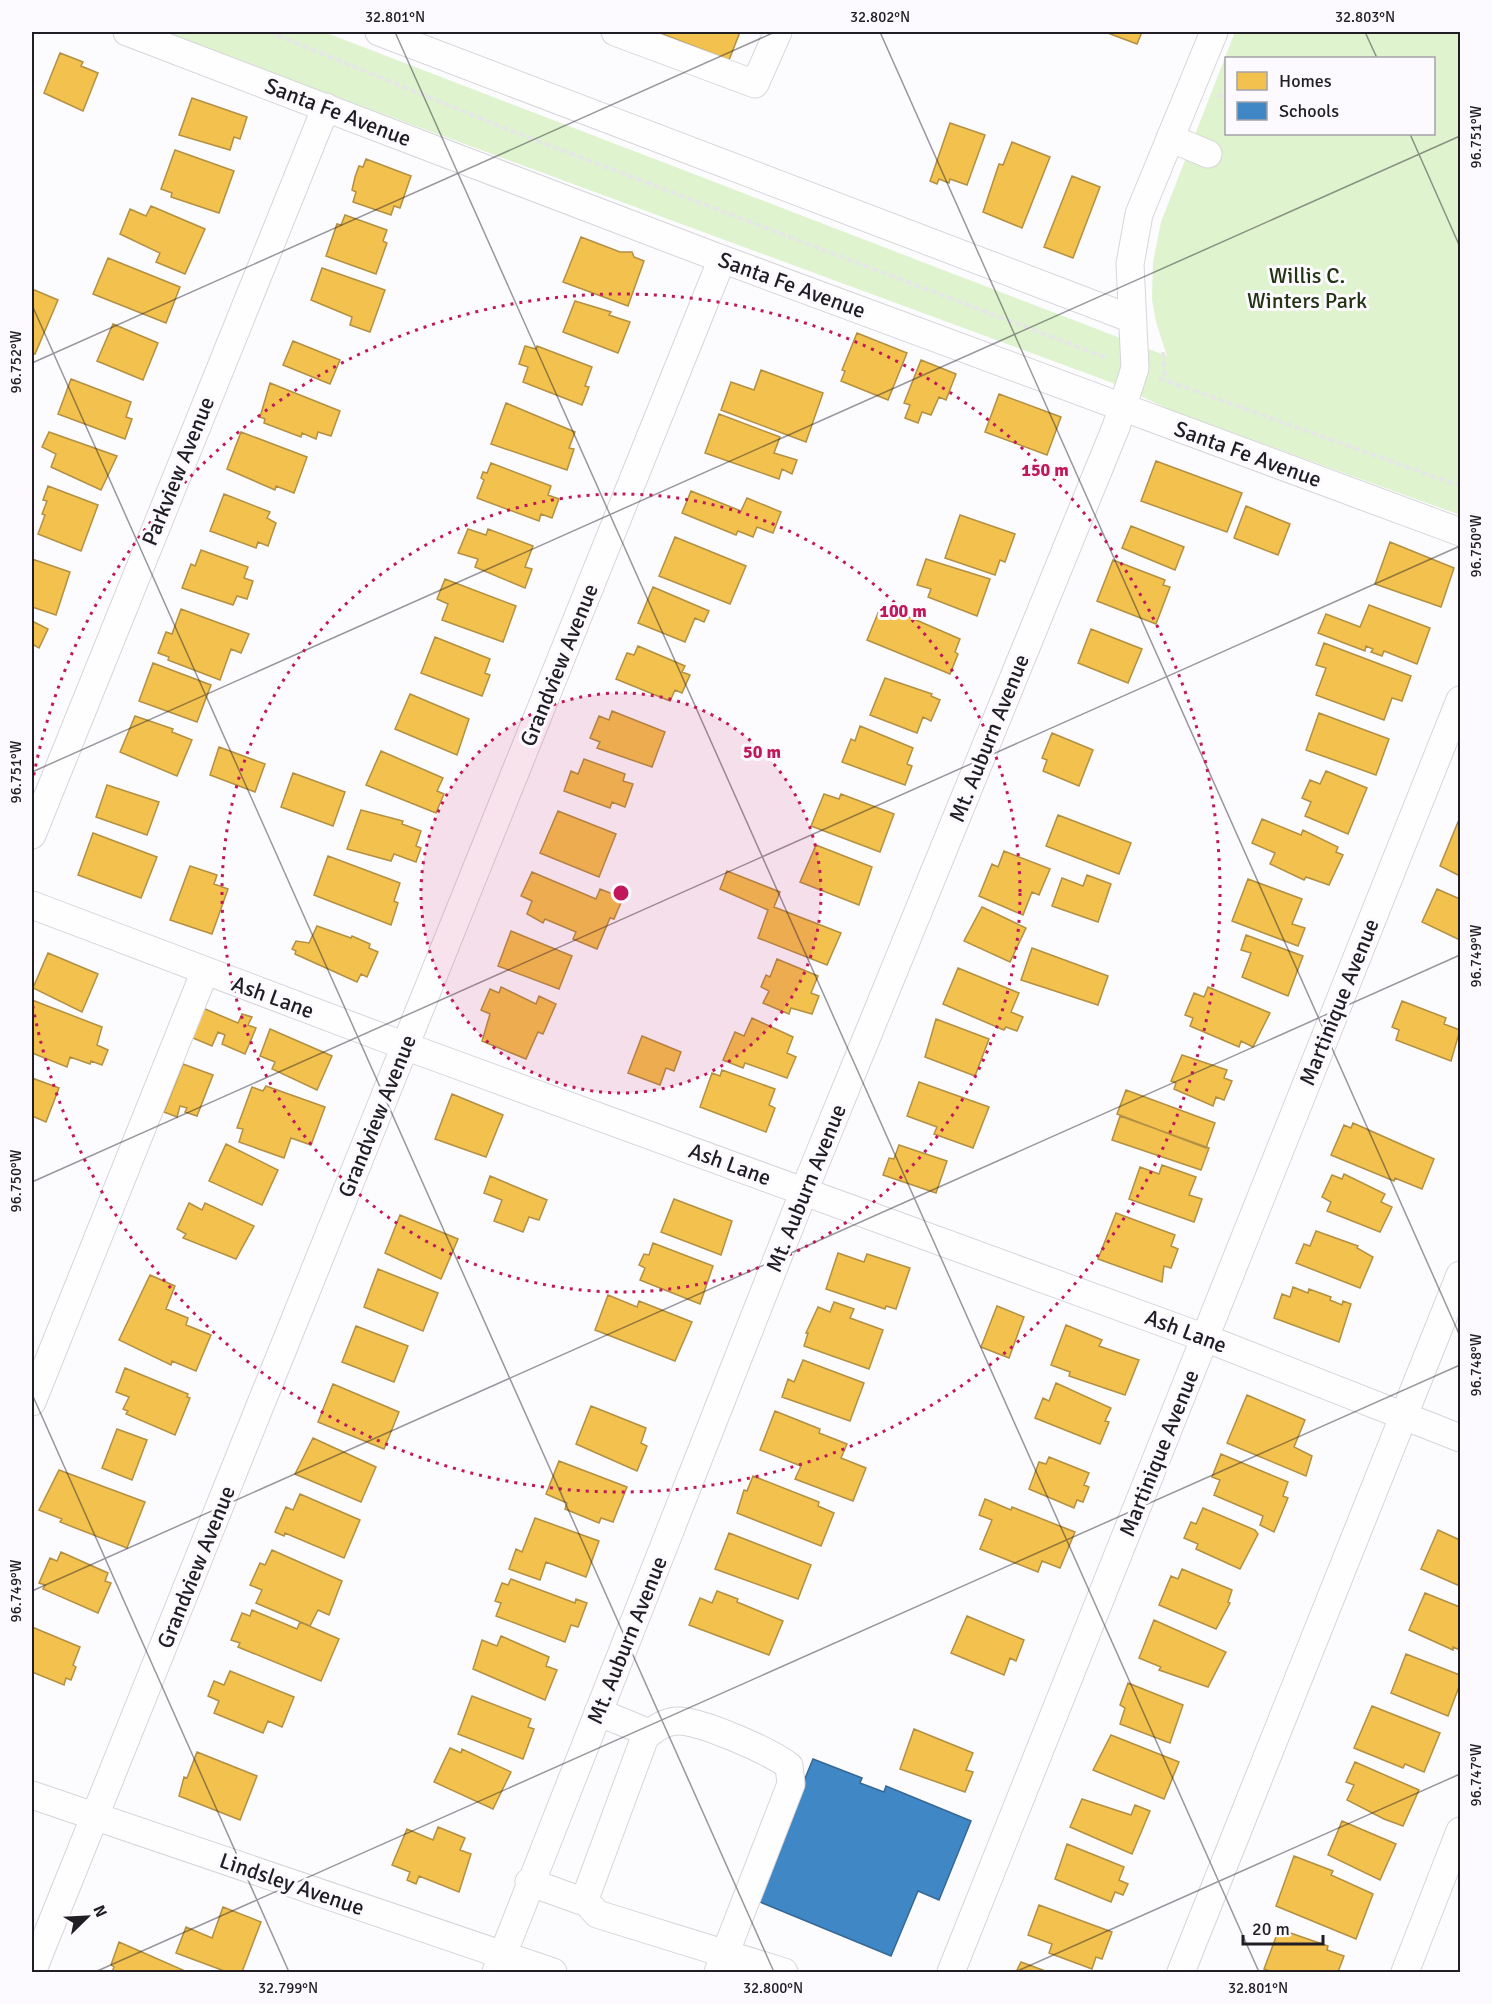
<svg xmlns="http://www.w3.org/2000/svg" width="1492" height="2004" font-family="Signika,sans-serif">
	<rect width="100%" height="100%" fill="#fcfbfe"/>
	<path fill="#def3ce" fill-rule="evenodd" d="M161 32H324L1167 356 1156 322 1152 299 1153 263 1161 222 1235 32H1460V515L1175 412 1110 382ZM1226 58H1434V134H1226Z"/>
	<path fill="#f2c14e" stroke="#b39042" stroke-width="1.5" d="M657 32H740L729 60Z
		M1105 32H1142L1137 44Z
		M60 53 83 62 81 66 98 73 83 111 44 93Z
		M192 98 247 117 240 139 234 137 230 150 179 135Z
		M950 123 985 135 967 185 950 179 949 183 939 179 937 184 930 181Z
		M1012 142 1050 157 1022 228 983 212 999 164 1003 165Z
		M175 150 234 171 219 213 171 197 172 193 161 189Z
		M366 159 411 176 400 208 394 206 391 215 353 202 356 192 352 190 355 177 359 166 363 167Z
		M1072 176 1100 187 1073 258 1044 247Z
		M151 206 205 229 185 274 156 262 160 253 120 234 130 209 146 216Z
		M345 215 387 230 383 241 387 243 376 274 326 256 337 224 341 225Z
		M581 237 620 252H632L634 257 644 261 628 306 563 282Z
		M108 258 180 287 166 323 93 294Z
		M322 268 385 290 370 332 350 325 352 317 311 300Z
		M32 289 58 300 35 354 32 352Z
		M575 301 611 312 609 315 630 322 618 353 563 332Z
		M113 324 158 343 143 380 97 361Z
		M857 333 907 353 888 400 841 381 845 371 842 370Z
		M293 341 340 360 330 384 283 365Z
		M525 346 536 349 537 346 592 367 585 386 589 387 582 405 523 382 528 367 519 364Z
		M921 360 956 374 946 400 939 397 931 415 922 412 918 423 905 418 910 405 904 403Z
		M761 370 823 393 806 442 721 410 731 382 754 390Z
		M71 379 131 402 126 417 132 419 125 439 58 414Z
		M270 383 340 411 331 436 318 432 316 439 302 433 301 437 264 423 265 419 260 417Z
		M999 394 1061 417 1047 455 985 432Z
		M506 403 575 432 569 448 574 449 567 470 491 444Z
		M719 414 780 437 774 453 797 460 792 474 782 469 779 479 705 453Z
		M49 432 117 456 101 490 51 467 56 454 42 447Z
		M241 432 307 457 294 493 276 486 275 490 227 469Z
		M1156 461 1242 493 1227 532 1141 501Z
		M491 463 551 486 548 495 559 499 552 518 541 514 539 521 477 498 484 480 481 478 483 472 487 473Z
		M48 486 98 505 81 551 38 534 45 515 42 514 47 501 43 500Z
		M691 491 741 511 747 498 781 512 773 533 757 527 753 537 738 531 736 535 682 513Z
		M224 494 270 512 267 518 276 523 268 546 258 542 256 548 210 531Z
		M1246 506 1290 524 1278 555 1234 538Z
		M960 515 1015 534 1005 562 1000 560 995 575 945 558Z
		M1131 526 1184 547 1175 570 1122 548Z
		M468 529 486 535 488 529 533 546 525 567 532 569 525 588 475 567 478 559 458 553Z
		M675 537 746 566 730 604 659 576Z
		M1390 542 1454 568 1441 607 1375 584Z
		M201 550 248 567 244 578 253 581 247 599 237 596 233 605 182 588 191 564 195 566Z
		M32 559 70 572 56 615 32 607Z
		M926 559 990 579 977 616 928 597 931 589 917 585Z
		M1113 560 1165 580 1163 585 1170 587 1156 624 1097 601Z
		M445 579 516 606 503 642 442 620 448 604 437 599Z
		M653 587 709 611 704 622 695 618 685 642 638 623Z
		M1369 605 1430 628 1417 664 1384 651 1382 656 1371 652 1373 649 1366 646 1365 651 1318 633 1326 614 1360 627Z
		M880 608 898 616 900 613 960 639 955 652 958 654 950 674 867 640Z
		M181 609 249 634 241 653 231 649 220 680 168 660 169 657 158 653 166 632 172 634Z
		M32 621 48 629 39 648 32 644Z
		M1091 629 1142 649 1128 683 1078 663Z
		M435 637 490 659 485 673 490 675 482 696 421 673Z
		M1324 643 1411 676 1402 701 1392 698 1384 720 1316 695 1326 668 1316 665Z
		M638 646 685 666 682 672 690 675 682 693 675 690 670 701 616 679 627 653 634 655Z
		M153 663 211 685 197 722 139 701Z
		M885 678 932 694 931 696 940 700 931 721 923 717 917 733 870 715Z
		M410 694 469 719 457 755 395 729Z
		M612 711 665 732 652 767 597 748 600 742 590 738 599 716 609 720Z
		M1319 713 1389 739 1376 775 1306 750Z
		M135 716 173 729 172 732 192 740 177 776 120 752Z
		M860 726 913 748 907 764 912 766 905 785 842 762 851 739 855 741Z
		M1052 733 1093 750 1079 786 1043 771 1047 760 1042 758Z
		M219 747 265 764 255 792 210 775Z
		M381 751 443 778 437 791 444 794 436 813 366 785Z
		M584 759 625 774 623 781 633 784 625 807 612 802 610 808 564 791 571 771 578 774Z
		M1326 771 1367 788 1348 834 1305 816 1311 802 1302 798 1310 780 1320 784Z
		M293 773 345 792 333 826 281 807Z
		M107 785 159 802 147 835 96 817Z
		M824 794 839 799 841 794 894 814 880 852 811 826Z
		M361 810 403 821 402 824 421 831 416 846 421 848 416 862 394 854 391 861 347 849Z
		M558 811 616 834 599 877 540 853Z
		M1058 815 1131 843 1119 874 1046 846Z
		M1262 819 1301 835 1303 830 1338 847 1336 852 1343 855 1329 885 1306 877 1304 880 1270 864 1275 853 1252 843Z
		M1458 822 1460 823V876L1440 866Z
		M93 833 157 857 141 898 78 875Z
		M816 845 872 867 859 905 800 882Z
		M1004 851 1050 869 1039 895 1032 892 1023 915 979 896 992 864 998 867Z
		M328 856 400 883 394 901 398 903 391 925 314 895Z
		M190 866 217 875 214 884 228 889 212 934 170 920Z
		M727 871 780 892 774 907 841 933 827 965 758 938 768 910 720 889Z
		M532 872 596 899 600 889 623 898 614 919 610 918 597 949 573 939 576 932 545 919 543 923 527 914 532 901 521 896Z
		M1087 875 1111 884 1098 922 1052 906 1062 878 1083 886Z
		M1248 879 1302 899 1292 924 1305 928 1298 946 1232 921Z
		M1437 889 1460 899V940L1422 922Z
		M982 907 1026 928 1010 962 964 941Z
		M317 926 351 938 352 936 370 944 369 948 378 952 367 977 361 974 357 982 295 954 296 951 292 949 296 941 309 943Z
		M511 931 572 956 559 989 498 966Z
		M1246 935 1303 956 1288 996 1242 977 1251 953 1241 950Z
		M1032 948 1108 976 1098 1005 1021 980Z
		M48 953 98 974 82 1012 33 988Z
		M777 959 818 976 811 993 819 996 812 1014 791 1008 789 1014 763 1003 769 991 761 987 766 975 770 977Z
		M958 968 1019 993 1011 1012 1023 1017 1017 1031 1006 1027 1004 1030 943 1004Z
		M501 987 536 1004 539 996 556 1004 543 1034 538 1032 526 1059 482 1041 490 1014 481 1010 490 989 499 993Z
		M1208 987 1270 1013 1253 1047 1241 1041 1239 1047 1190 1026 1193 1018 1185 1015 1194 993 1204 997Z
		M32 1000 102 1027 97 1045 108 1050 102 1065 91 1061 90 1064 70 1057 67 1067 32 1053Z
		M1402 1001 1446 1018 1444 1024 1460 1030 1451 1061 1396 1040 1399 1030 1392 1027Z
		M198 1006 238 1023 242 1014 252 1017 248 1025 256 1028 245 1054 222 1044 225 1035 218 1032 212 1046 186 1035Z
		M752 1018 793 1037 787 1053 796 1057 787 1078 745 1063 743 1068 723 1060 735 1032 744 1036Z
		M936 1019 989 1039 975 1076 925 1057Z
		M270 1029 332 1056 317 1090 272 1069 275 1062 260 1056Z
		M642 1036 681 1052 674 1071 666 1068 660 1085 628 1073Z
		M1182 1055 1227 1070 1224 1078 1232 1081 1224 1100 1216 1097 1213 1106 1174 1089 1176 1083 1171 1081Z
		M183 1064 213 1075 197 1116 185 1112 187 1108 180 1106 177 1117 164 1112Z
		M722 1070 775 1089 769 1105 775 1108 766 1132 700 1107 712 1073 720 1076Z
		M32 1078 59 1088 46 1122 32 1116Z
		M919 1082 989 1107 973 1148 934 1134 937 1127 907 1116Z
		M266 1086 325 1107 311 1145 291 1138 284 1158 239 1142 243 1129 237 1128 252 1087 263 1091Z
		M1126 1090 1215 1123 1206 1148 1117 1114Z
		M452 1094 503 1115 486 1157 435 1139Z
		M1120 1116 1209 1148 1201 1170 1112 1140Z
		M1353 1123 1434 1159 1422 1189 1395 1178 1394 1181 1331 1155 1344 1125 1351 1128Z
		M226 1144 278 1170 262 1205 209 1181Z
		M899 1145 947 1161 936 1193 883 1175 889 1158 894 1159Z
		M1162 1165 1196 1177 1189 1195 1202 1199 1194 1222 1129 1199 1140 1167 1159 1174Z
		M1344 1174 1385 1194 1381 1202 1392 1207 1380 1232 1327 1211 1331 1202 1322 1197 1332 1175 1342 1179Z
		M490 1176 547 1200 539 1220 529 1217 523 1232 494 1221 502 1200 484 1193Z
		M674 1199 732 1221 721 1255 661 1232Z
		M189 1203 202 1210 205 1203 254 1226 236 1259 183 1238 186 1234 177 1229Z
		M1116 1213 1175 1235 1171 1246 1178 1249 1171 1268 1164 1266 1162 1282 1098 1259Z
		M400 1215 458 1239 441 1279 385 1253Z
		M1316 1231 1358 1246 1357 1248 1373 1257 1360 1288 1296 1263 1304 1244 1310 1246Z
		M653 1243 713 1266 700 1304 640 1280 645 1268 639 1265 644 1254 649 1255Z
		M838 1253 864 1262 867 1254 910 1268 896 1309 886 1306 885 1309 826 1289Z
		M378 1269 438 1293 423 1331 364 1307Z
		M150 1275 175 1286 166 1309 188 1318 186 1325 211 1335 196 1371 172 1361 171 1365 119 1340Z
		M1293 1287 1308 1293 1309 1289 1331 1297 1330 1300 1342 1305 1343 1301 1351 1304 1339 1342 1274 1318 1282 1294 1290 1297Z
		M608 1295 637 1307 639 1301 692 1322 675 1361 595 1330Z
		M834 1302 854 1309 850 1318 883 1330 869 1369 804 1346 808 1333H806L818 1307 830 1312Z
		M997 1306 1024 1317 1009 1358 981 1347Z
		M1066 1325 1102 1340 1099 1346 1139 1360 1125 1395 1069 1376 1070 1372 1051 1365Z
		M356 1326 408 1346 394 1382 342 1362Z
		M803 1360 864 1383 850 1421 782 1397 788 1379 794 1382Z
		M125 1368 188 1394 187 1397 190 1398 175 1435 126 1414 128 1411 123 1409 129 1397 116 1392Z
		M1056 1383 1111 1408 1105 1421 1109 1422 1100 1444 1035 1418 1043 1398 1049 1401Z
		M333 1384 399 1412 384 1449 318 1422Z
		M1247 1395 1305 1420 1294 1447 1312 1456 1306 1476 1227 1443Z
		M591 1406 646 1428 641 1443 647 1446 637 1471 576 1444Z
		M775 1411 820 1429 819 1433 847 1444 841 1458 866 1468 853 1501 795 1479 801 1466 760 1450Z
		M117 1429 147 1440 132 1480 102 1468Z
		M313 1438 376 1467 361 1502 295 1474Z
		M1221 1454 1288 1482 1283 1496 1288 1498 1274 1532 1260 1525 1263 1516 1214 1495 1220 1480 1212 1477Z
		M1049 1457 1089 1473 1084 1485 1089 1487 1083 1502 1077 1500 1074 1508 1029 1489 1039 1462 1046 1464Z
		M559 1461 627 1487 613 1522 601 1518 599 1523 565 1509 567 1503 546 1494Z
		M59 1470 145 1502 127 1548 60 1522 62 1519 39 1510Z
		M753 1476 819 1502 818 1506 834 1513 821 1546 737 1513 744 1490 747 1491Z
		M300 1494 360 1520 344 1558 285 1533 284 1536 275 1532 286 1507 293 1510Z
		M985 1499 1011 1510 1012 1507 1075 1532 1060 1568 1042 1561 1038 1572 980 1549 992 1520 979 1515Z
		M1203 1508 1255 1530 1258 1534 1240 1569 1196 1549 1198 1544 1184 1538 1191 1522 1196 1524Z
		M535 1518 599 1541 586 1577 546 1562 540 1580 509 1569 516 1549 522 1552Z
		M1438 1530 1460 1540V1586L1421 1569Z
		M729 1533 811 1565 798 1599 715 1569Z
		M272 1550 342 1581 329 1615 318 1610 310 1626 256 1603 262 1590 250 1585 260 1563 265 1565Z
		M61 1552 108 1573 105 1581 111 1583 98 1613 43 1589 45 1585 39 1583 50 1558 57 1561Z
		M1182 1569 1232 1590 1228 1602 1230 1603 1216 1629 1159 1605 1171 1576 1178 1579Z
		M511 1579 575 1603 576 1599 587 1603 578 1627 571 1625 565 1642 496 1616 501 1603 495 1601 502 1583 508 1585Z
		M717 1591 738 1599 737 1602 783 1621 769 1655 689 1625 700 1598 712 1603Z
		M1425 1593 1460 1607V1650L1453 1647V1650L1409 1630Z
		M252 1610 297 1629 300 1622 339 1639 321 1681 238 1647 240 1643 231 1640 242 1613 250 1616Z
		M967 1616 1024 1640 1016 1661 1010 1658 1004 1675 951 1653Z
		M1154 1620 1226 1652 1208 1687 1159 1670 1161 1667 1139 1658Z
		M32 1627 80 1647 73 1665 76 1667 71 1680 66 1678 64 1685 32 1672Z
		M501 1636 549 1657 546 1666 557 1670 545 1700 473 1669 482 1640 497 1646Z
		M1406 1654 1460 1675V1684L1448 1716 1391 1693Z
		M230 1671 294 1697 282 1727 268 1721 263 1733 214 1713 219 1701 208 1696 214 1681 224 1685Z
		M1128 1683 1183 1705 1170 1743 1120 1724 1125 1708 1120 1705Z
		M472 1696 531 1719 528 1727 534 1729 523 1759 458 1734Z
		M1372 1706 1440 1733 1424 1772 1405 1764 1403 1768 1354 1748Z
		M914 1729 973 1753 966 1770 973 1772 965 1792 900 1769Z
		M1111 1735 1179 1762 1164 1799 1093 1770Z
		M450 1748 461 1753 462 1749 511 1772 493 1809 434 1782Z
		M197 1752 257 1776 240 1820 179 1796 184 1777 187 1778Z
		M1355 1762 1419 1790 1403 1826 1384 1819 1347 1800 1354 1785 1346 1782Z
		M1082 1799 1131 1815 1135 1805 1150 1811 1132 1854 1070 1827Z
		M1342 1821 1396 1844 1380 1880 1328 1855Z
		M438 1827 465 1838 460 1850 471 1854 459 1892 419 1876 416 1884 407 1880 410 1872 392 1865 407 1829 433 1840Z
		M1067 1844 1124 1867 1119 1880 1128 1884 1123 1895 1115 1892 1111 1902 1055 1879Z
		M1294 1856 1333 1871 1331 1875 1373 1894 1356 1939 1276 1906Z
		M1039 1905 1112 1932 1102 1959 1096 1957 1092 1969 1049 1953 1052 1944 1028 1935Z
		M223 1907 261 1922 242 1972H227L176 1953 186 1927 212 1938Z
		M1279 1929 1328 1946 1327 1950 1344 1956 1338 1972H1273L1264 1969Z
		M119 1942 183 1970 182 1972H112L114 1967 111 1965Z
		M1021 1962 1048 1972H1016Z"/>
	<path fill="#3f88c5" stroke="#366895" stroke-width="1.5" d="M813 1759 862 1778 860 1783 884 1792 886 1786 971 1821 939 1900 918 1891 891 1956 755 1900Z"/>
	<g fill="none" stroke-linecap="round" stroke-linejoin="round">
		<g stroke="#d6d5da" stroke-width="29">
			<path id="minor" d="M127 32 722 259 1460 532
				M379 32 1132 319
				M615 32 755 84 778 32
				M1170 138 1208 154
				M32 835 326 107
				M32 905 405 1046 1205 1338 1460 1438
				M32 1402 205 971
				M645 1737C654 1729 665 1721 678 1721 701 1721 770 1751 789 1766L791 1784 718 1972
				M32 1795 553 1972
				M529 1882 579 1900 586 1896 645 1737 642 1730 598 1712
				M583 1898 597 1914 784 1972
				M32 1972 722 259
				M496 1972 804 1191 1116 427 1135 368 1130 264 1139 214 1214 32
				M951 1972 1460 700
				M1181 1972 1460 1275
				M1405 1972 1460 1831"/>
		</g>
		<path stroke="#e6e6e6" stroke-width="4" stroke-dasharray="6 3" stroke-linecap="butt" d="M269 32 509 130 1107 358
			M1217 95 1226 97
			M1163 352 1165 379
			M1159 378 1460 486"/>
		<use href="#minor" stroke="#fffeff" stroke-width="27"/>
	</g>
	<path fill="none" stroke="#201d25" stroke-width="1.5" stroke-opacity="0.45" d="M395 32 1259 1972M880 32 1460 1336M1365 32 1377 58M1410 134 1460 247M32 305 774 1972M32 363 775 32M32 772 1460 136M32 1182 1460 546M32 1394 289 1972M32 1591 1460 955M95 1972 1460 1365M1015 1972 1460 1774"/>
	<circle cx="621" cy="893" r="200" fill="#c2185b" fill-opacity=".12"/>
	<g fill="none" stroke="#c2185b" stroke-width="3" stroke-dasharray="3 6">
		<circle cx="621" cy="893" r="200"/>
		<circle cx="621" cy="893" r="399"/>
		<path d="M32 784A599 599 0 1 1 32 1002"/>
	</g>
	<g text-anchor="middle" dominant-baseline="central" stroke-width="6" stroke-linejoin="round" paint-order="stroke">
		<g font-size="22" fill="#201d25" stroke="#fcfaff">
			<text transform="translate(338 112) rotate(21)">Santa Fe Avenue</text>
			<text transform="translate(792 285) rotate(20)">Santa Fe Avenue</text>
			<text transform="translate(1248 454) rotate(20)">Santa Fe Avenue</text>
			<text transform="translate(178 471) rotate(-68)">Parkview Avenue</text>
			<text transform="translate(559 665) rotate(-68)">Grandview Avenue</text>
			<text transform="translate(989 738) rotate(-68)">Mt. Auburn Avenue</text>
			<text transform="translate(273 997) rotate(20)">Ash Lane</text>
			<text transform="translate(1339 1002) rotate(-68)">Martinique Avenue</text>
			<text transform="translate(377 1116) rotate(-68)">Grandview Avenue</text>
			<text transform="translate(730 1164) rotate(20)">Ash Lane</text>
			<text transform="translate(806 1188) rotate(-68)">Mt. Auburn Avenue</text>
			<text transform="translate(1186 1331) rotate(21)">Ash Lane</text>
			<text transform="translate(1159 1453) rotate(-68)">Martinique Avenue</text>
			<text transform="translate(196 1567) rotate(-68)">Grandview Avenue</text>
			<text transform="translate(627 1640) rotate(-68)">Mt. Auburn Avenue</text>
			<text transform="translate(292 1884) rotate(19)">Lindsley Avenue</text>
		</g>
		<g font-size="22" fill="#233413" stroke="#fcfaff">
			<text x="1307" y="275">Willis C.<tspan x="1307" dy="25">Winters Park</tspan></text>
		</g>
	</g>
	<circle cx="621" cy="893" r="9" fill="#c2185b" stroke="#fcfaff" stroke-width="3"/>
	<g font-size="18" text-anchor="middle" font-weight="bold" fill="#c2185b" stroke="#fcfaff" stroke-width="6" stroke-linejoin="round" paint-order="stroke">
		<text x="1045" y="476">150 m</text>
		<text x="903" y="617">100 m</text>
		<text x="762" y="758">50 m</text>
	</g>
	<rect width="1492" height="2004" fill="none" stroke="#fcfaff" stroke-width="66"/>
	<rect x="1225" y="57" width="210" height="78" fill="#fcfaff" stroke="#a4a2a8" stroke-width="1.5"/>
	<rect x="1237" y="72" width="30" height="18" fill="#f2c14e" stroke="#a4a2a8" stroke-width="1.5"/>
	<text x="1279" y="87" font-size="18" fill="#201d25">Homes</text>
	<rect x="1237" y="102" width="30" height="18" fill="#3f88c5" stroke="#a4a2a8" stroke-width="1.5"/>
	<text x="1279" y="117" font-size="18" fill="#201d25">Schools</text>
	<g transform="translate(87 1917) rotate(66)" stroke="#fcfaff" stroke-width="4.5" paint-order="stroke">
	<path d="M0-4.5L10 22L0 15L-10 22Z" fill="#201d25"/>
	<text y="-9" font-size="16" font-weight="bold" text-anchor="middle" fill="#201d25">N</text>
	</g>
	<path d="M1243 1935v9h80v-9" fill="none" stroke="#201d25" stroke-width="3"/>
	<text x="1252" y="1935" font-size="18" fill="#201d25" stroke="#fcfaff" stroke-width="4.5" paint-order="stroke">20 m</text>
	<rect x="33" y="33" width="1426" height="1938" fill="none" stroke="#201d25" stroke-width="2"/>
	<g font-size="15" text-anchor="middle" fill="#201d25">
		<text x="395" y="22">32.801°N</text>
		<text x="880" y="22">32.802°N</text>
		<text x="1365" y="22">32.803°N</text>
		<text transform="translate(1476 137) rotate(-90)" y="5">96.751°W</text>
		<text transform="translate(16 362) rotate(-90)" y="5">96.752°W</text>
		<text transform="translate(1476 546) rotate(-90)" y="5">96.750°W</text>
		<text transform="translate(16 772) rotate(-90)" y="5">96.751°W</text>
		<text transform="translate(1476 956) rotate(-90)" y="5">96.749°W</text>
		<text transform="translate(16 1181) rotate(-90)" y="5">96.750°W</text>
		<text transform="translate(1476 1365) rotate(-90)" y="5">96.748°W</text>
		<text transform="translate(16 1591) rotate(-90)" y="5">96.749°W</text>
		<text transform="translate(1476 1775) rotate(-90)" y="5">96.747°W</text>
		<text x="288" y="1993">32.799°N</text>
		<text x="773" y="1993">32.800°N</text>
		<text x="1258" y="1993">32.801°N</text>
	</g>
</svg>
